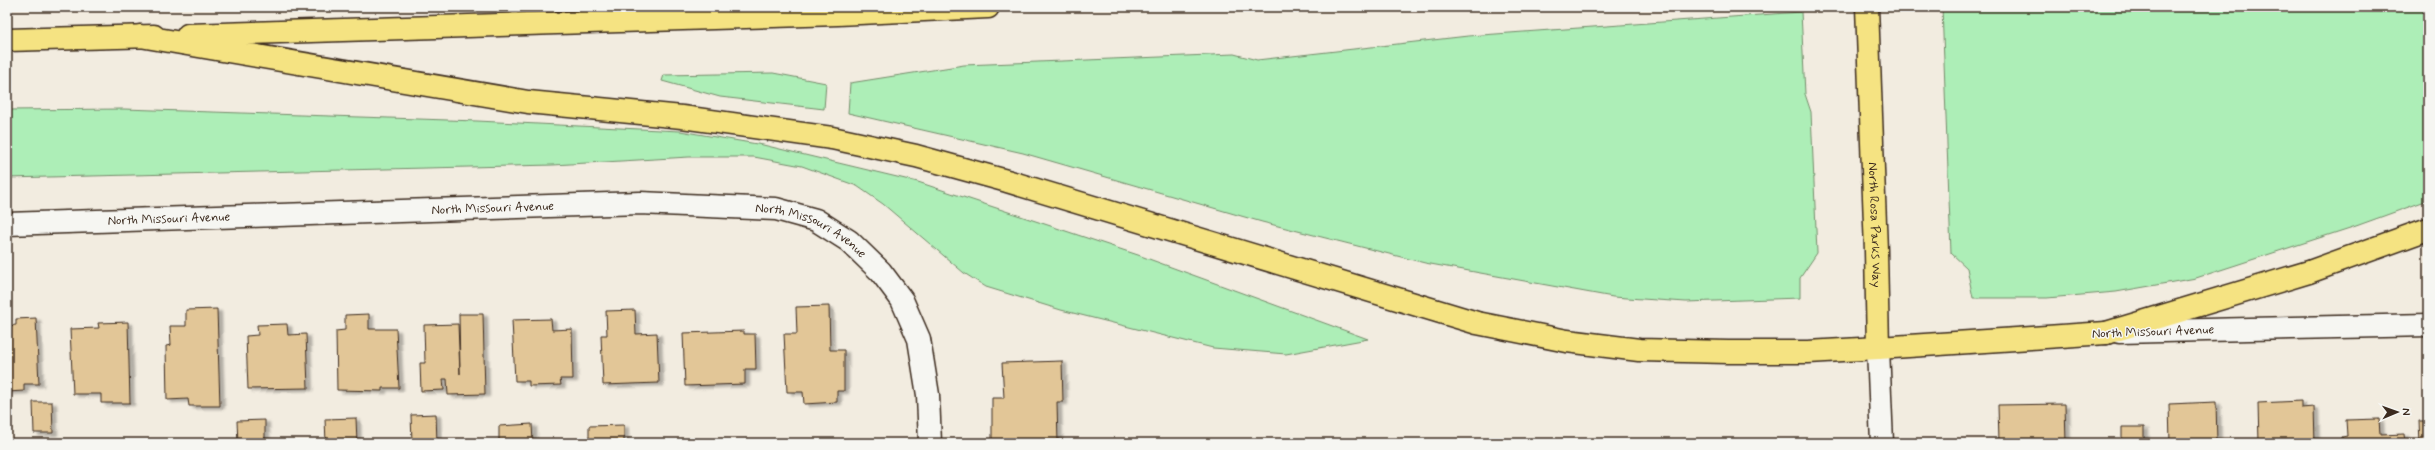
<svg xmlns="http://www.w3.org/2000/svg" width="2435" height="450" font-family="Mynerve,sans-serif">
	<defs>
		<filter id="shadow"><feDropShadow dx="4.5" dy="2.5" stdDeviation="1" flood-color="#0004"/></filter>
	</defs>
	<rect width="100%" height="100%" fill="#f2ece0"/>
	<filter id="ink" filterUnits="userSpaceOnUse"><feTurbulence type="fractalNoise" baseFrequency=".025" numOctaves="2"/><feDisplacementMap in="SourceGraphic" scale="8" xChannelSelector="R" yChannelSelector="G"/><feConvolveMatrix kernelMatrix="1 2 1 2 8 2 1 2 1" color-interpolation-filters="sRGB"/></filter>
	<g filter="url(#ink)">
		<path fill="#adeeb7" stroke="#748c6a" d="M1942 7H2428V200L2356 226 2196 278 2116 292 2047 298H1973L1967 268 1951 253Z
			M1801 12 1805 94 1811 112 1817 253 1800 278V298L1686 302 1613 297 1425 263 1262 222 1023 153 848 113 850 83 964 65 1234 54 1257 60 1468 36Z
			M773 73 826 83 824 109 720 97 662 81 664 75Z
			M124 109 477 121 680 131 763 145 918 182 1138 255 1368 339 1286 354 1213 348 1061 310 986 287 964 273 883 204 857 186 802 166 754 157H689L553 165 7 178V110Z"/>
		<path fill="#e2c697" stroke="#3b2a1e" filter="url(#shadow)" d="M829 306 830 350H844V391H837V402L804 404 803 392H787L784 334H797L796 307Z
			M217 309 220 406H189L188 399 167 400 166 346 171 345 170 326H186V310Z
			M635 310 636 334 657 333 659 383 603 385 601 335H607L606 311Z
			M369 314V329H396L399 388H382V391L337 390 336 331 345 330V315Z
			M459 314H483L485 394 448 395 447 379H443L444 390 421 391 420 363H425L424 325 458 324 460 374Z
			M36 318 39 384H24V391L7 392V326L16 325V319Z
			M551 319 552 330 572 329 573 379H560L561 385 529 386V381H515L512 320Z
			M128 322 130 403H101V394H73L70 329 99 328 98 323Z
			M287 324 288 335 306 334 308 388 248 389 246 336 258 335 257 325Z
			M744 331V334H755L756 369H745V384L685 386 683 333Z
			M1062 361 1063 402H1057L1058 443H992V398H1004L1002 363Z
			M2301 401V408L2314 407 2315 443H2259L2258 403Z
			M33 402H52L53 433H34Z
			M2216 402 2217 442 2227 443H2170L2169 404Z
			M2065 404 2066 443 1999 442 1998 405Z
			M436 414 437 443H412L411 415Z
			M356 418 357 443H326L325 419Z
			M2379 419 2380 435 2405 434 2406 443H2342V437L2347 436 2346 420Z
			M265 420V443H238L237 421Z
			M2419 421H2428V443H2420Z
			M532 424 533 443H499V426Z
			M624 425V443H589V426Z
			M2122 427H2144V443H2122Z
			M833 442V443H796Z"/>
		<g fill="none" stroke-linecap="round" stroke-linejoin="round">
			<g stroke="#3b2a1e" stroke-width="25">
				<g id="minor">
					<path id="s1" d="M7 224 640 203 776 209 816 220 849 241 881 272 902 300 919 339 928 395 930 443"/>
					<path d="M2119 332 2428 325"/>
					<path d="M1878 348 1882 443"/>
				</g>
			</g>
			<g stroke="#3b2a1e" stroke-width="25">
				<g id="major">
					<path id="s2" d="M1867 7 1876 251 1878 348 2106 333"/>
				</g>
			</g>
			<g stroke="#3b2a1e" stroke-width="25">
				<path id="highway" d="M188 35 838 14 988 7
					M140 36 528 102 682 117 832 138 916 156 1007 181 1477 323 1567 341 1639 350 1728 352H1808L1878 348
					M7 40 154 36
					M2106 333 2309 272 2428 229"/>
			</g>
			<use href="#minor" stroke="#f6f6f2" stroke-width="22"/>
			<use href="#major" stroke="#f5e382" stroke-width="22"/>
			<use href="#highway" stroke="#f5e382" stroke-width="22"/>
		</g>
	</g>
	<g text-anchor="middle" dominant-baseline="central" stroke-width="3" stroke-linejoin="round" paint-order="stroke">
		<g font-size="13" fill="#3b2a1e" stroke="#f6f6f2">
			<text stroke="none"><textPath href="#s1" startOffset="486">North Missouri Avenue</textPath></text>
			<text stroke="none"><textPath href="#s1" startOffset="162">North Missouri Avenue</textPath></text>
			<text stroke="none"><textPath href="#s2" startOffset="218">North Rosa Parks Way</textPath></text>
			<text stroke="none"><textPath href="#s1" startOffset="810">North Missouri Avenue</textPath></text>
			<text transform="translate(2153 332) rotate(-2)">North Missouri Avenue</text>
		</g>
	</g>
	<rect width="2435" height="450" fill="none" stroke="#f6f6f2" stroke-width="24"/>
	<rect x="12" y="12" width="2411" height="426" fill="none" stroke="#3b2a1e" stroke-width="1.5" filter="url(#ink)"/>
	<g transform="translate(2397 412) rotate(88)" stroke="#f6f6f2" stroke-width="3" paint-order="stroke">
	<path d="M0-3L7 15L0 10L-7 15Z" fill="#3b2a1e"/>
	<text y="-6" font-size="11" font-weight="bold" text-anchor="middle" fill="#3b2a1e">N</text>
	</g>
</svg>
